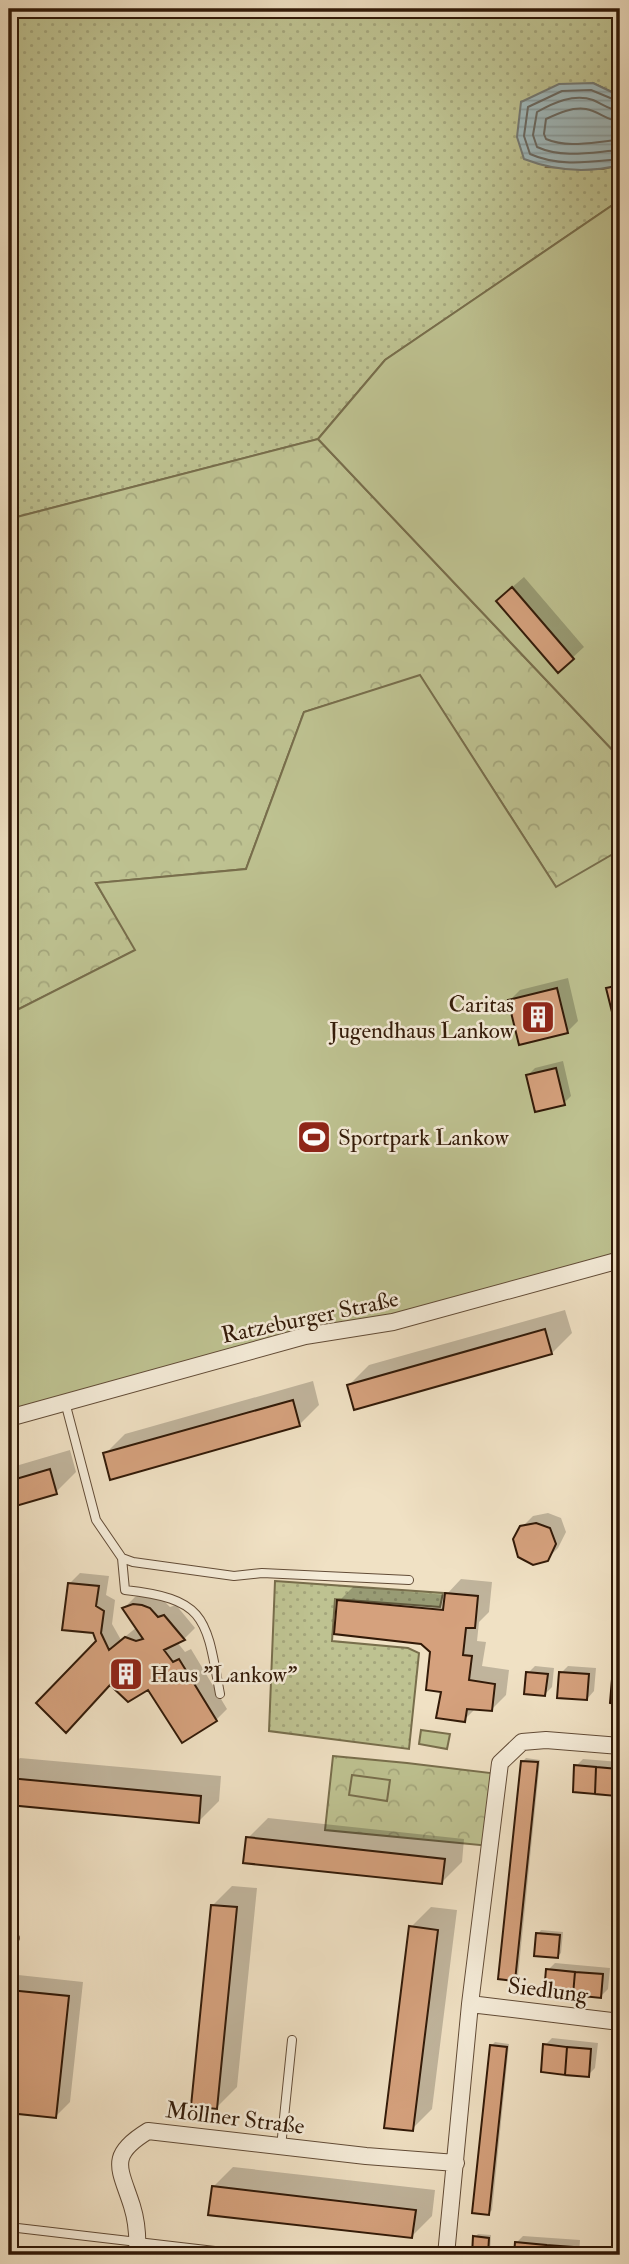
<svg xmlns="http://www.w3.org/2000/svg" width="629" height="2264" font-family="'IM FELL Double Pica',serif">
	<defs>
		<pattern id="grass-dots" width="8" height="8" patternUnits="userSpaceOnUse" patternTransform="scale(1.75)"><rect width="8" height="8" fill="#bec291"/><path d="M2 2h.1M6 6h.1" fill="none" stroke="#a4a67c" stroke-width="1.8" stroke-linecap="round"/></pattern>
		<pattern id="forest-crowns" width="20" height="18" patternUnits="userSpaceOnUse" patternTransform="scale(1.75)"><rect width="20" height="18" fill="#bec291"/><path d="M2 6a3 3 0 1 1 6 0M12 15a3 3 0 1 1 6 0" fill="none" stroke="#a4a67c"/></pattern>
		<pattern id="water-rules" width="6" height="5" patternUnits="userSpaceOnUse" patternTransform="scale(1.75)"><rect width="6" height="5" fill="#a0bbbf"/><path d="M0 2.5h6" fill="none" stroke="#8aa0a3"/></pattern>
	</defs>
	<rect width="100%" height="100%" fill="#f0e1c4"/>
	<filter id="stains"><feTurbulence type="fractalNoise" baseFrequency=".00286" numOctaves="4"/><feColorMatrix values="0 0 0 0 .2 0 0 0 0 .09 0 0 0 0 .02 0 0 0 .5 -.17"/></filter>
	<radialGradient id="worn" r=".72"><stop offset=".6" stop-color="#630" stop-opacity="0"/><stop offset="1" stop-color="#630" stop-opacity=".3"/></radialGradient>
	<path fill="url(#grass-dots)" stroke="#786e4c" stroke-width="2" d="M9 9H620V96L593 83 546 167 603 169 620 165V200L385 360 318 439 9 519Z
		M275 1581 443 1593 440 1607 335 1599 332 1641 408 1648 419 1653 409 1749 269 1731Z"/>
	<path fill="url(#forest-crowns)" stroke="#786e4c" stroke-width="2" d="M318 439 620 758V879L556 887 420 676 304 712 246 869 96 883 136 950 9 1014V519Z
		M333 1756 407 1763 499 1774 490 1846 325 1830Z"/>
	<path fill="#bec291" stroke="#786e4c" stroke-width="2" d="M620 200V758L318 439 385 360Z
		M420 675 556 887 620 850V1260L305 1336 9 1418V1014L135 950 96 883 246 869 304 712Z
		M421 1730 450 1734 447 1749 419 1744Z
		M352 1775 390 1780 387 1801 349 1795Z"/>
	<path fill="url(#water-rules)" stroke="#747b76" stroke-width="2" d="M593 83 620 96V165C588 173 555 171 524 159L517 137 521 102 559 84Z"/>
	<path fill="#0003" d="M524 577 584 647 558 671 509 590Z
		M568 978 578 1021 567 1032 509 1001 520 990Z
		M620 980V1020L616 1021 608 989 615 981Z
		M563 1061 571 1096 564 1103 528 1075 535 1068Z
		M17 1248 18 1252 9 1257V1250Z
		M565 1310 572 1333 552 1353 349 1385 369 1365Z
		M313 1381 319 1405 299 1425 105 1454 125 1434Z
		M70 1450 76 1472 56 1492 9 1506V1468Z
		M548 1513 561 1518 566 1532 558 1548 547 1559 522 1527 533 1516Z
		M80 1573 109 1576 106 1595 115 1600 112 1624 121 1640 137 1627 124 1608 135 1597 140 1595 161 1598 170 1607 176 1605 195 1628 184 1639 177 1642 185 1652 191 1649 227 1709 216 1720 182 1741 149 1687 98 1641 69 1584Z
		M461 1579 492 1582 489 1612 479 1622 477 1641 486 1642 482 1666 509 1670 506 1695 492 1709 476 1708 464 1720 443 1690 432 1651 422 1642 339 1601 353 1587 446 1595Z
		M535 1666 554 1668 552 1687 545 1694 528 1673Z
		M568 1666 596 1668 594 1691 587 1699 561 1673Z
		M620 1673V1703L611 1702 614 1680Z
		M20 1758 221 1776 219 1801 199 1821 9 1803V1769Z
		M526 1758 540 1760 518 1976 514 1979 523 1761Z
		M583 1759 620 1762V1790L616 1794 576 1766Z
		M268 1818 464 1839 462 1862 442 1882 248 1838Z
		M232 1886 257 1888 237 2087 217 2107 212 1906Z
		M431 1907 457 1910 432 2109 412 2129 411 1927Z
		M541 1930 563 1932 561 1953 558 1956 538 1934Z
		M555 1963 610 1968 608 1989 601 1996 548 1970Z
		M9 1974 83 1982 70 2102 56 2116 9 2111Z
		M552 2038 598 2043 595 2068 588 2075 545 2045Z
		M495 2042 509 2044 492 2210 489 2213 492 2045Z
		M233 2167 435 2190 432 2216 412 2236 213 2187Z
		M478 2234 491 2235 490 2253 487 2255H473L475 2237Z
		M523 2236 580 2240 579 2255H515L516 2243Z"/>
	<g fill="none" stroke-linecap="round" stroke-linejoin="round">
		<path stroke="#696a64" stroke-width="2" d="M620 102 591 90 562 91 528 107 524 136 530 154C559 167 589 162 620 159
			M620 111C610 110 602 104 593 100 574 93 553 103 537 112L533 135 537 147C564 159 592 152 620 150
			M620 121C607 121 599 111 586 109 572 107 559 113 546 119L544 134 546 139C569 149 596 141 620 140"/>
	</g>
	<path fill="#d5a17d" stroke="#321a08" stroke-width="2" d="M512 587 574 659 558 673 496 601Z
		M620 985V1022L615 1024 606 988Z
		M557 988 568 1033 519 1045 508 1000Z
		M556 1068 565 1105 535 1112 526 1075Z
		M545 1329 552 1354 354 1410 347 1385Z
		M293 1400 300 1426 110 1480 103 1453Z
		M50 1469 57 1494 9 1508V1481Z
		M536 1523 550 1528 556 1544 548 1561 533 1565 518 1557 513 1539 520 1526Z
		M68 1583 99 1586 96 1606 104 1611 101 1633 109 1650 125 1637 136 1641 143 1639 122 1608 133 1604 142 1605 150 1608 158 1617 164 1615 185 1640 164 1650 173 1662 179 1659 217 1721 182 1743 148 1690 128 1702 110 1685 66 1733 36 1703 96 1641 93 1633 62 1630Z
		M445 1593 478 1596 475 1628H466L463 1655 472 1656 469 1680 495 1684 492 1711 467 1709 465 1722 436 1718 441 1692 426 1690 430 1652 421 1644 334 1634 337 1600 443 1610Z
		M526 1672 548 1674 545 1696 524 1694Z
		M559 1672 589 1674 587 1700 557 1698Z
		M612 1679 620 1680V1705L610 1703Z
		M521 1761 538 1762 515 1981 498 1979Z
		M574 1765 596 1767 595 1794 573 1792Z
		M596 1767 618 1769 616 1796 595 1794Z
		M9 1778 201 1796 199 1823 9 1805Z
		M246 1837 445 1859 442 1884 243 1863Z
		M211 1905 237 1907 217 2109 191 2106Z
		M409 1926 438 1930 413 2131 384 2128Z
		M536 1933 560 1935 558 1958 534 1956Z
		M546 1969 575 1972 573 1995 544 1993Z
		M575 1972 603 1974 601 1998 573 1995Z
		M9 1990 69 1996 56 2118 9 2113Z
		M543 2044 567 2047 565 2075 541 2072Z
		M490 2045 507 2047 489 2215 472 2213Z
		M567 2047 591 2049 589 2077 565 2075Z
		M212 2186 416 2210 412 2238 208 2215Z
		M473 2236 489 2238 488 2255H472Z
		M515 2242 546 2245 545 2255H514Z
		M546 2245 573 2247V2255H545Z"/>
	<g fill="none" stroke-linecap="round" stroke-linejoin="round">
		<g stroke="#624c37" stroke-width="10">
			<path id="lane" d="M65 1402 96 1520 122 1558 133 1562 234 1576 262 1573 409 1580
				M122 1558 125 1590C207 1599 206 1618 220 1694
				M9 1930 15 1938
				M281 2147 292 2040
				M9 2227 249 2255"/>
		</g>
		<g stroke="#624c37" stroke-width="18">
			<path id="street" d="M9 1418 305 1336 393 1322 620 1260
				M470 2004 620 2022
				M137 2255C138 2239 137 2222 132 2206 120 2168 107 2156 148 2131L366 2156 456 2163
				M446 2255 470 2004 500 1763 522 1742 546 1740 620 1746"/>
		</g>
		<use href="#lane" stroke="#f5ecd9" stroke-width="8"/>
		<use href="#street" stroke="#f5ecd9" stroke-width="16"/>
	</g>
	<defs>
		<g id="building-square" transform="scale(1.75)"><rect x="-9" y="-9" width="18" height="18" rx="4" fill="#8f2418" stroke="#f5ecd9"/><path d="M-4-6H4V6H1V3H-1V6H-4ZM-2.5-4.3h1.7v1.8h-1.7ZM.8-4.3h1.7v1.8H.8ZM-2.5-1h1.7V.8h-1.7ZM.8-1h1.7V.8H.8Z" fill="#fff"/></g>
		<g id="stadium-square" transform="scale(1.75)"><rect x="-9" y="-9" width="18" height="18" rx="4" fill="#8f2418" stroke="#f5ecd9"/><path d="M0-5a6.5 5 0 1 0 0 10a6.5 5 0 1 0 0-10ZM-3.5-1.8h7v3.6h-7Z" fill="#fff"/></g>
	</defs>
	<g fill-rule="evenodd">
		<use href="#building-square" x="538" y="1017"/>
		<use href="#stadium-square" x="314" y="1137"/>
		<use href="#building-square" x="126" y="1674"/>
	</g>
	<g text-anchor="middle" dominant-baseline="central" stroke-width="5" stroke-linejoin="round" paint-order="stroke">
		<g font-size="23" fill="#321a08" stroke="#f5ecd9" text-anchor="start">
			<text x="514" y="1004" text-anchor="end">Caritas<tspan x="514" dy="26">Jugendhaus Lankow</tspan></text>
			<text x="338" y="1137">Sportpark Lankow</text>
			<text x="150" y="1674">Haus "Lankow"</text>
		</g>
		<g font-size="23" fill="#321a08" stroke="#f5ecd9">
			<text transform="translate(310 1317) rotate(-12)">Ratzeburger Straße</text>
			<text transform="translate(548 1990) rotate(7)">Siedlung</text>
			<text transform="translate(235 2118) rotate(7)">Möllner Straße</text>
		</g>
	</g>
	<rect width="629" height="2264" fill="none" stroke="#f0e1c4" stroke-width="35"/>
	<rect x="10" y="10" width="608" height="2243" fill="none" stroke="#321a08" stroke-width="3.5"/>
	<rect x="18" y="18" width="594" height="2229" fill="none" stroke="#321a08" stroke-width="2"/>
	<rect width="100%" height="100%" filter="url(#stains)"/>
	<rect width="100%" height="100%" fill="url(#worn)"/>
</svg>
